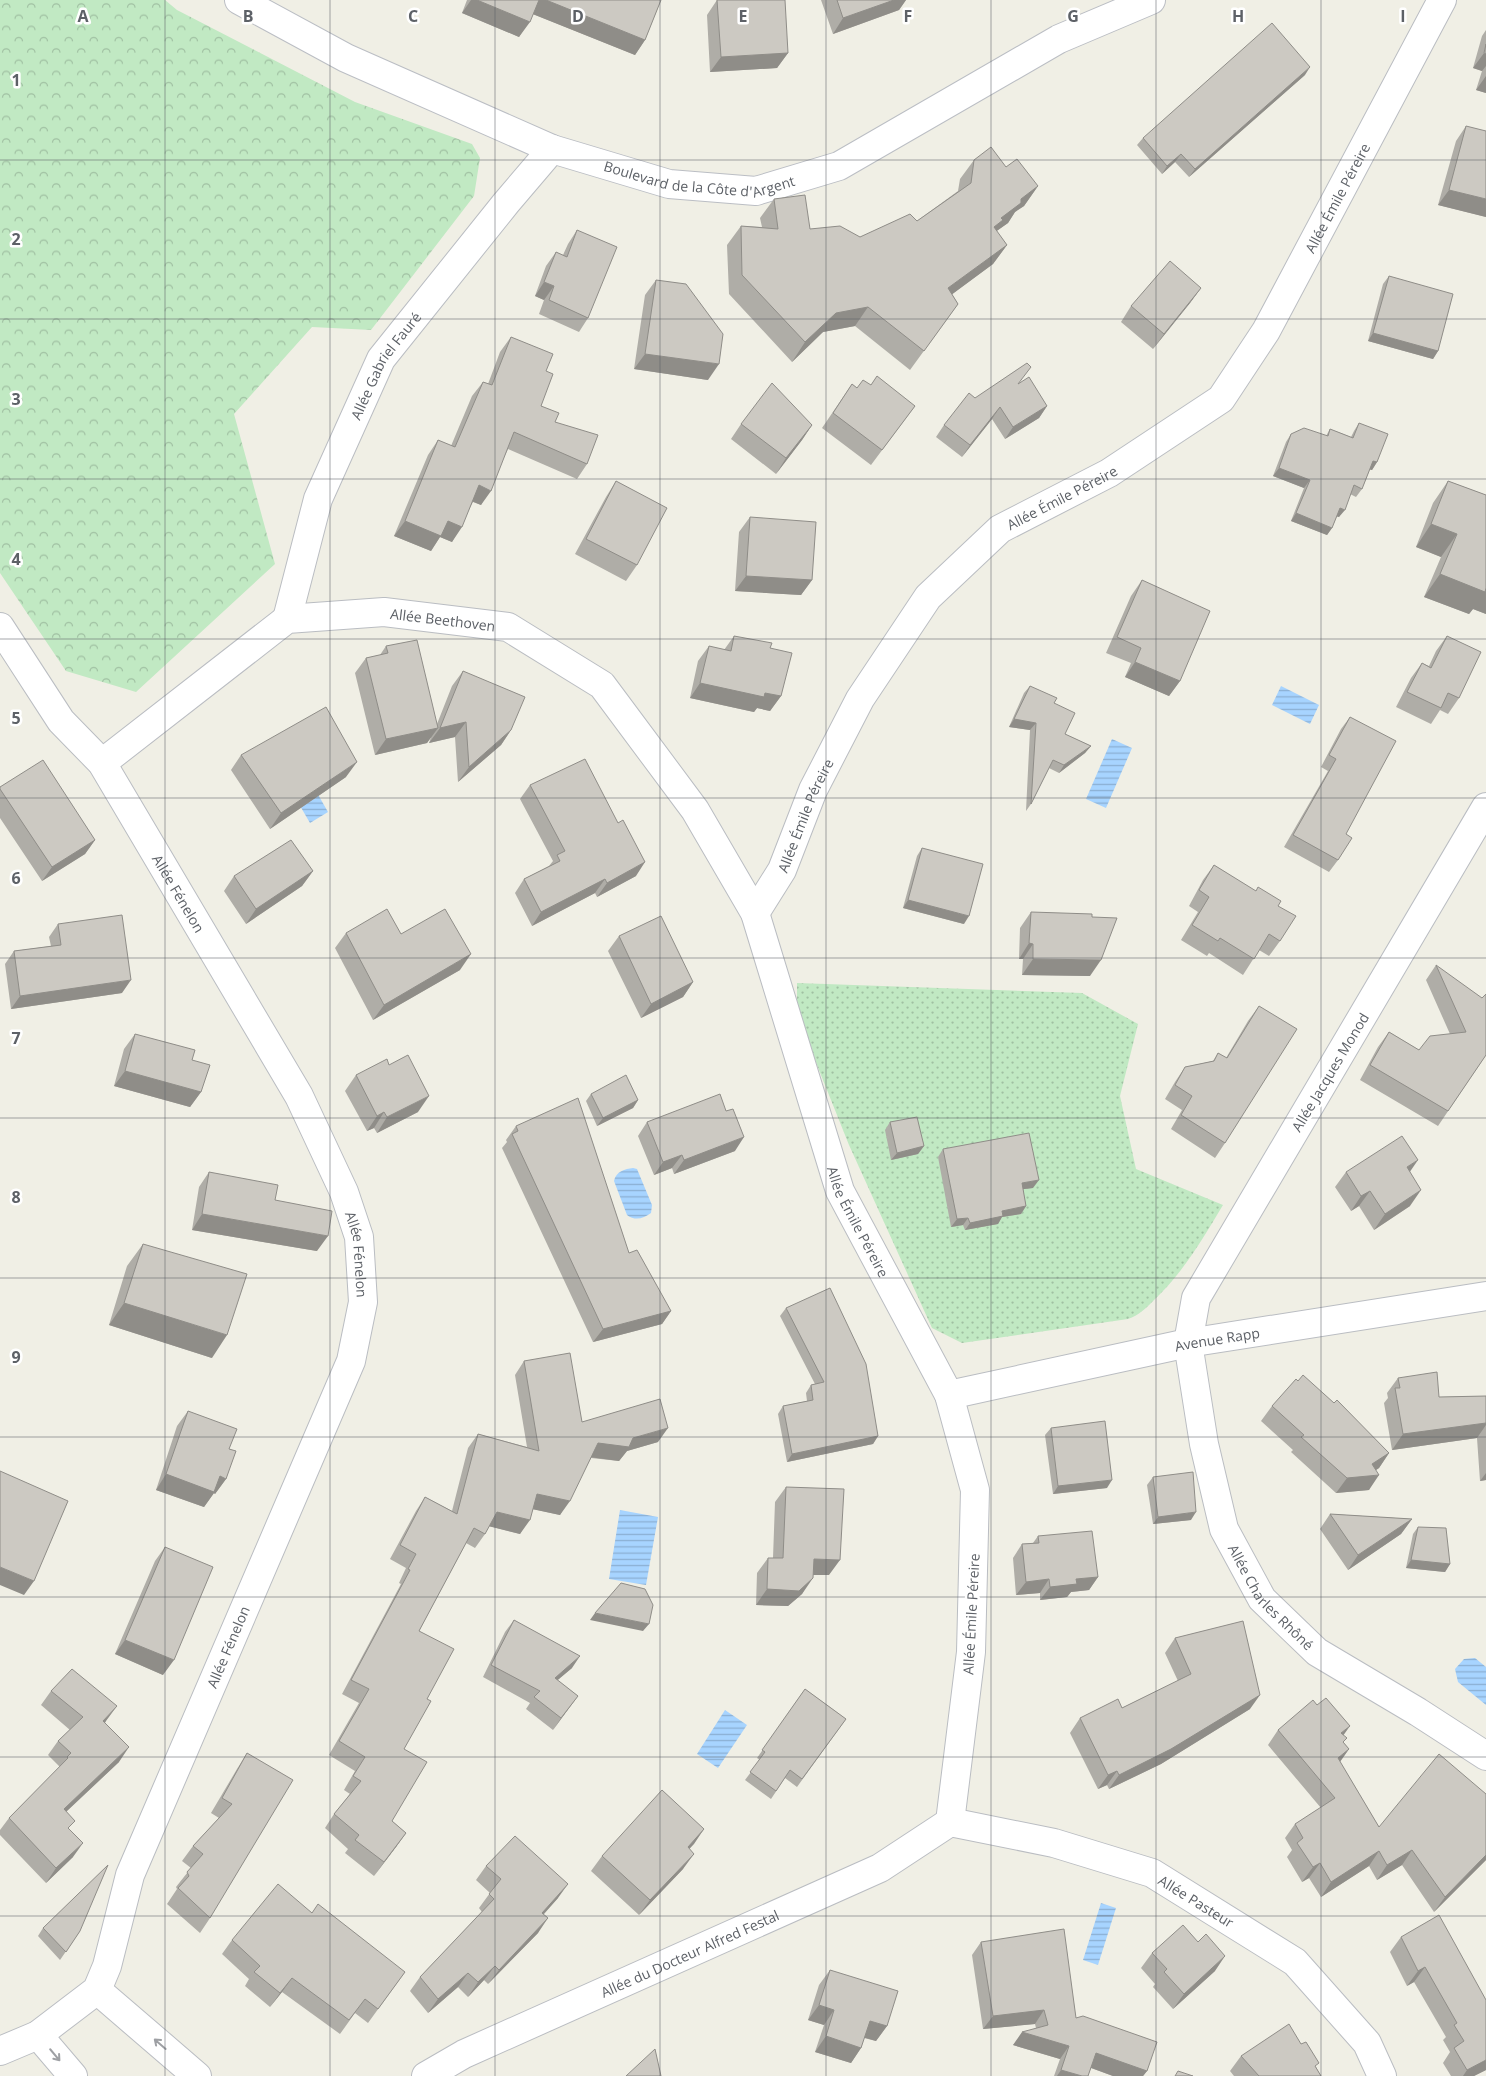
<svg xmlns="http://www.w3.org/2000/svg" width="1486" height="2076" font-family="'Open Sans',sans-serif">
	<defs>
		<pattern id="grass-dots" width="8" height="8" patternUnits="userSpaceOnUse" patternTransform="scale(1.25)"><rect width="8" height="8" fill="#c1e9c3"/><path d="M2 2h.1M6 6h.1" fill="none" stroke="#a0c0a2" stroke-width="1.8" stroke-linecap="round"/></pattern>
		<pattern id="forest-crowns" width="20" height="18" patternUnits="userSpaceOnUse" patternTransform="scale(1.25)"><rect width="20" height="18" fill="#c1e9c3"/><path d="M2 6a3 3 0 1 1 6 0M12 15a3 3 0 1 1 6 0" fill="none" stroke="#a0c0a2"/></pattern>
		<pattern id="water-rules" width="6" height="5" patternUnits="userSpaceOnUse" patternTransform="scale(1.25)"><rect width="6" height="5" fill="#a7d4ff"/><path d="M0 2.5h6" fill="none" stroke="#8bafd2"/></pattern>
	</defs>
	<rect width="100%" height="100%" fill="#f0efe5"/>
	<path fill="url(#grass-dots)" d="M797 983 1082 993 1138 1024 1120 1096 1136 1169 1223 1205C1202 1240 1183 1273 1153 1301 1145 1309 1139 1315 1128 1319L962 1343 932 1328 849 1145 797 1015Z"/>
	<path fill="url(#forest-crowns)" d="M0 0H165L177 10 355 102 472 144 480 158 474 196 371 330 312 327 234 414 275 564 136 692 66 671 0 573Z"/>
	<path fill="url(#water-rules)" d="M1281 686 1319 705 1310 724 1272 705Z
		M1112 739 1132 748 1106 808 1086 799Z
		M304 770 328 812 310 823 285 780Z
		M633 1168 637 1169 652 1205 651 1213C643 1219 635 1221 627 1215L614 1181C616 1171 625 1169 633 1168Z
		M620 1510 658 1517 646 1585 609 1579Z
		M1475 1658 1486 1667V1705L1458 1682 1455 1669 1464 1659Z
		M725 1710 747 1725 718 1768 697 1754Z
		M1101 1903 1116 1908 1098 1965 1083 1960Z"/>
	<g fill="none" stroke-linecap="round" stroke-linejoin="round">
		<g stroke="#babdc2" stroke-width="30">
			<g id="minor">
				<path id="s1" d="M287 619 318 499 381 359 506 203 552 149"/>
				<path id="s2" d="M0 627 61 721 102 763 299 1096 344 1192 359 1237 363 1302 351 1361 130 1875 107 1966 97 1990 38 2035 0 2051"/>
				<path id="s3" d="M102 763 287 619 384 612 508 627 602 685 695 810 755 913 840 1191 949 1395 975 1490 971 1652 950 1822"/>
				<path id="s4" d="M1486 807 1196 1298 1188 1343 1204 1444 1224 1529 1262 1599 1317 1652 1418 1712 1486 1756"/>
				<path id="s5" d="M755 913 782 870 813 790 860 699 928 597 1000 529 1109 473 1221 399 1266 331 1442 0"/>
				<path id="s6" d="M949 1395 1188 1343 1486 1296"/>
				<path id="s7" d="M950 1822 1054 1843 1152 1873 1295 1962 1367 2043 1382 2076"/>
				<path d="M97 1990 197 2076"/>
				<path d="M38 2035 73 2076"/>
				<path id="s8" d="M426 2076 464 2054 880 1868 950 1822"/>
			</g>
		</g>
		<g stroke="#bbbec4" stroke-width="30">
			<g id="secondary">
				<path id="s9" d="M239 0 346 58 552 149 669 184 756 191 839 166 1059 39 1151 0"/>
			</g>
		</g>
		<use href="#minor" stroke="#fff" stroke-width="28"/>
		<use href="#secondary" stroke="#fff" stroke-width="28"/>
	</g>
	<path fill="#afada7" d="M467 0H661L645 40 635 55 533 14 519 37 462 13Z
		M717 0 788 53 777 68 710 72 707 15Z
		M821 0H906L899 10 833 34Z
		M1486 30V93L1476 90 1482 71 1473 68 1482 36Z
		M1305 75 1189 177 1175 162 1162 174 1137 145 1143 138Z
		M1466 126 1486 217 1438 205 1456 141Z
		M974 160 1006 167 1038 186 1024 206 1015 212 1008 223 996 231 1007 245 993 264 952 294 958 304 910 370 855 326 823 332 792 362 729 294 727 245 741 226 762 227 760 218 774 199 810 229 860 237 917 221 958 191 960 179Z
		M577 230 588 318 579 332 539 314 544 300 535 296 546 266 556 252 563 255 568 244Z
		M1389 276 1438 351 1433 359 1368 341 1383 284Z
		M656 280 708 380 634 369 645 295Z
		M1201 288 1190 303 1153 349 1121 322 1131 306Z
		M511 337 546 371 541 406 555 422 587 464 577 479 508 449 481 505 473 502 452 542 440 537 431 551 394 536 428 455 438 440 451 446 472 396 483 382 488 384 500 352Z
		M1020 383 1047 406 1039 418 1005 439 992 419 962 457 936 437 944 425 975 398Z
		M852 384 857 388 871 385 915 406 871 465 822 428Z
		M1359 423 1377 462 1372 470 1370 469 1362 489 1356 497 1350 494 1339 517 1337 516 1332 528 1327 535 1291 521 1304 488 1273 476 1286 442 1291 434 1326 436 1330 429 1351 437 1354 431Z
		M741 424 812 425 802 440 776 474 731 439Z
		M616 481 637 565 626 581 575 554 606 497Z
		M1448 481 1486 495V614L1473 609 1469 614 1424 597 1441 557 1416 547 1433 503Z
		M750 517 812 580 801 595 735 591 739 532Z
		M1142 580 1180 681 1169 696 1125 677 1131 663 1106 653 1131 596Z
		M734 636 770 648 781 696 770 711 757 708 754 712 690 698 698 661 709 646 724 650Z
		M1447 636 1459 698 1448 714 1440 710 1431 724 1396 707 1411 678 1422 663 1429 666 1436 651Z
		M386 646 437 724 452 686 463 671 511 730 501 745 458 782 455 737 429 743 431 737 427 743 375 755 355 673 366 658 380 655Z
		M1030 686 1054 703 1065 734 1091 746 1085 753 1059 773 1049 768 1031 804 1026 811 1030 730 1009 727 1024 693Z
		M1350 717 1346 834 1338 860 1329 872 1284 847 1328 771 1321 767 1341 729Z
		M241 755 346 777 270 829 231 770Z
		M530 785 636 876 597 897 595 893 532 926 515 893 524 879 549 866 553 861 520 799Z
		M0 787 95 840 85 854 42 881 0 818Z
		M922 848 964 924 903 908 917 856Z
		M1214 865 1278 906 1280 941 1269 956 1259 950 1243 975 1209 953 1207 956 1181 940 1198 912 1189 906 1203 880Z
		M313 871 302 886 246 924 224 891 234 876Z
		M1031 912 1090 976 1022 975 1023 959H1019L1020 928Z
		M58 924 122 993 11 1009 5 964 14 951 51 946 49 937Z
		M346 933 401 934 460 970 373 1020 335 948Z
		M619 936 693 982 683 997 641 1018 608 951Z
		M1436 965 1486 1055 1438 1126 1360 1080 1378 1047 1389 1032 1419 1050 1450 1034 1426 980Z
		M1259 1006 1225 1143 1215 1158 1171 1129 1182 1110 1165 1099 1175 1082 1185 1067 1213 1061 1218 1053 1226 1058 1248 1021Z
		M135 1034 192 1060 201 1092 190 1107 114 1086 124 1049Z
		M389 1065 418 1112 377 1133 374 1128 367 1131 345 1091 356 1075Z
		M591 1094 638 1100 633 1108 597 1126 586 1101Z
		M647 1122 735 1151 674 1174 672 1168 654 1175 638 1136Z
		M890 1122 924 1146 918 1154 891 1160 885 1130Z
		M516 1126 629 1253 671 1311 662 1324 593 1342 502 1148 507 1142 506 1140Z
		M943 1149 1033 1188 1023 1189 1026 1206 1021 1214 1002 1217 998 1224 965 1230 963 1225 951 1227 938 1157Z
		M209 1172 275 1200 317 1251 192 1230 199 1187Z
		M1346 1172H1410V1206L1374 1230 1359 1206 1351 1211 1335 1187Z
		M143 1244 212 1358 109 1325 127 1266Z
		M786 1308 878 1436 873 1444 787 1462 778 1414 783 1406 807 1401 806 1393 811 1385 815 1384 780 1316Z
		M524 1361 582 1422 658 1442 627 1451 619 1461 591 1458 560 1515 533 1509 520 1534 489 1526 485 1534 475 1548 466 1543 419 1631 427 1699 404 1749 392 1821 406 1833 396 1847 374 1876 345 1853 348 1849 325 1828 334 1814 350 1794 344 1790 355 1771 329 1755 359 1703 342 1694 401 1584 399 1583 406 1568 390 1559 416 1511 425 1497 452 1511 468 1448 478 1434 527 1447 515 1375Z
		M1398 1378 1439 1397 1486 1396V1480L1480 1481 1477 1438 1392 1450 1384 1403 1388 1398 1387 1393Z
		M1272 1406 1389 1453 1379 1468 1376 1470 1369 1490 1336 1493 1291 1452 1293 1450 1261 1421Z
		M188 1411 229 1449 226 1479 215 1494 214 1493 204 1507 156 1490 177 1426Z
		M1051 1428 1107 1488 1053 1494 1045 1435Z
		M1153 1477 1191 1520 1153 1524 1147 1485Z
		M786 1487 829 1575H813L802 1594 788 1606 756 1605 757 1573 768 1558H773L775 1502Z
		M1330 1514 1412 1519 1401 1534 1348 1570 1320 1529Z
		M1418 1527 1450 1564 1445 1572 1406 1568 1413 1534Z
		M1038 1536 1098 1577 1089 1590 1071 1592 1067 1597 1040 1600V1593L1016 1595 1013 1558 1022 1544 1033 1543Z
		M165 1547 163 1675 115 1654 155 1561Z
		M514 1620 572 1668 557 1680 578 1696 553 1730 526 1709 530 1703 483 1677 505 1632Z
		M1175 1638 1250 1709 1161 1764 1109 1789 1107 1785 1098 1789 1070 1733 1080 1718 1122 1708 1178 1681 1165 1653Z
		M805 1689 846 1719 797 1787 785 1778 771 1799 745 1780 760 1760 757 1758Z
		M51 1691 106 1721 105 1723 119 1762 66 1812 69 1829 73 1857 46 1883 0 1835V1830L9 1818 60 1767 48 1755 58 1741 70 1730 41 1705Z
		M1278 1730 1344 1735V1743L1349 1749 1340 1762 1379 1827 1486 1860 1434 1912 1402 1865 1377 1880 1369 1866 1321 1897 1309 1878 1302 1882 1287 1857 1292 1850 1285 1838 1295 1824 1321 1808 1268 1745Z
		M247 1753 210 1918 200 1933 167 1904 177 1889 176 1887 191 1868 182 1861 193 1846 219 1818 211 1813 237 1769Z
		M704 1829 689 1849 683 1869 639 1915 591 1871 602 1856Z
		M486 1866 558 1898 544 1914 538 1933 488 1984 484 1980 468 1997 458 1987 428 2013 410 1991 420 1977 482 1912 479 1908 490 1893 476 1880Z
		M312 1913 405 1972 368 2023 355 2013 340 2034 282 1992 270 2007 245 1986 249 1979 222 1954 232 1940Z
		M43 1928 80 1931 60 1960 38 1936Z
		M1401 1937 1486 2000V2070L1474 2076H1451L1443 2063 1450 2052 1443 2040 1446 2037 1414 1982 1407 1986 1390 1952Z
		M981 1942 1076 2018 1147 2071 1143 2076H1113L1091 2068 1088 2076H1054L1060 2059 1013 2045 1036 2028 1035 2024 983 2029 972 1955Z
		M1152 1953 1215 1971 1173 2009 1153 1987 1155 1984 1141 1968Z
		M830 1970 887 2026 876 2041 864 2038 861 2048 851 2063 815 2052 824 2025 808 2020 819 1985Z
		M1241 2056 1316 2067 1321 2076H1234L1230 2071Z"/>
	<path fill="#8f8d88" d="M471 0H477L530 22 519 37 462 13Z
		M538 0H546L645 40 635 55 530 13Z
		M894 0H906L899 10 833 34 843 18Z
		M788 53 777 68 710 72 721 57Z
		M1484 53 1486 54V66L1482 71 1473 68Z
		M1310 67 1305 75 1189 177 1195 169Z
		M1486 76V93L1476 90Z
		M1181 154 1175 162 1162 174 1167 166Z
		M1038 186 1024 206 1015 212 1008 223 994 233V227L1001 218 1021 199Z
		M1449 190 1486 199V217L1438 205Z
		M1007 245 993 264 935 307 948 288Z
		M544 282 554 286 544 300 535 296Z
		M1201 288 1190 303 1153 349 1164 334Z
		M868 307 855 326 823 332 792 362 805 342 836 313Z
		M1373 333 1438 351 1433 359 1368 341Z
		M645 354 719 364 708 380 634 369Z
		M1047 406 1039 418 1005 439 1013 427Z
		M1000 407 992 419 962 457 970 445Z
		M812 425 802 440 776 474 786 458Z
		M1373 461 1377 462 1372 470 1367 469Z
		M1279 468 1310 480 1304 488 1273 476Z
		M479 485 491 491 481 505 469 500Z
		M1340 508 1345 510 1339 517 1335 516Z
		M1296 513 1332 528 1327 535 1291 521Z
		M405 521H448L462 527 452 542 440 537 431 551 394 536Z
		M1431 524 1457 534 1441 557 1416 547Z
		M1440 574 1486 587V614L1473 609 1469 614 1424 597Z
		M746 576 812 580 801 595 735 591Z
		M1135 662 1180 681 1169 696 1125 677Z
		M700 683 765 693 781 696 770 711 757 708 754 712 690 698Z
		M1014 719 1036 723 1030 730 1009 727Z
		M466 722 455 737 429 743 440 728Z
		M438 728 427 743 375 755 386 739Z
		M511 730 501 745 458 782 469 767Z
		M1091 746 1085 753 1059 773 1064 765Z
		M357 762 346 777 270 829 281 813Z
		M95 840 85 854 42 881 52 867Z
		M645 862 636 876 597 897 607 883Z
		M313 871 302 886 246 924 256 909Z
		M605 879 595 893 532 926 541 912Z
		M908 900 969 916 964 924 903 908Z
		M1029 943 1033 944 1023 959H1019Z
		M471 954 460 970 373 1020 384 1005Z
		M1033 959 1101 960 1090 976 1022 975Z
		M131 980 122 993 11 1009 20 996Z
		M693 982 683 997 641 1018 651 1004Z
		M125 1071 201 1092 190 1107 114 1086Z
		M429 1096 418 1112 377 1133 387 1117Z
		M638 1100 633 1108 597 1126 603 1118Z
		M384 1112 374 1128 367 1131 377 1116Z
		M744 1137 735 1151 674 1174 684 1160Z
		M924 1146 918 1154 891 1160 897 1153Z
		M682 1155 672 1168 654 1175 663 1162Z
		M1418 1160 1407 1176V1167Z
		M1039 1180 1033 1188 1016 1190 1022 1183Z
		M1421 1190 1410 1206 1374 1230 1385 1214Z
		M1370 1191 1359 1206 1351 1211 1361 1196Z
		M1026 1206 1021 1214 1002 1217 998 1224 965 1230 970 1223 1002 1211Z
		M202 1214 328 1236 317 1251 192 1230Z
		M968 1218 963 1225 951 1227 957 1219Z
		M124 1303 227 1335 212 1358 109 1325Z
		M671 1311 662 1324 593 1342 603 1329Z
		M1486 1423V1425L1477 1438 1392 1450 1403 1434Z
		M668 1428 658 1442 627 1451 619 1461 589 1457 598 1443 633 1438Z
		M878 1436 873 1444 787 1462 792 1454Z
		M1389 1453 1379 1468 1367 1476 1379 1475 1369 1490 1336 1493 1347 1478 1372 1464Z
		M1486 1473V1480L1480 1481Z
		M166 1474 220 1476 226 1479 215 1494 214 1493 204 1507 156 1490Z
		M1112 1480 1107 1488 1053 1494 1058 1486Z
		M537 1494 570 1501 560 1515 527 1508Z
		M497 1512 530 1520 520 1534 488 1526Z
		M1196 1512 1191 1520 1153 1524 1158 1517Z
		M1412 1519 1401 1534 1348 1570 1358 1555Z
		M814 1559 840 1560 829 1575H803Z
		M1411 1560 1450 1564 1445 1572 1406 1568Z
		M0 1567 34 1581 24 1595 0 1585Z
		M1098 1577 1089 1590 1071 1592 1067 1597 1040 1600 1050 1587 1076 1579Z
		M813 1578 802 1594 788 1606 756 1605 767 1589Z
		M1049 1579 1040 1593 1016 1595 1026 1582Z
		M595 1613 649 1624 643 1631 590 1620Z
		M125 1640 174 1660 163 1675 115 1654Z
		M580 1656 572 1668 546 1690 555 1678Z
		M1260 1695 1250 1709 1161 1764 1109 1789 1119 1775Z
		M578 1696 569 1708 553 1730 561 1718Z
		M117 1706 106 1721 93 1736 103 1721Z
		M1350 1726 1340 1740 1341 1733Z
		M129 1747 119 1762 53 1824 64 1809Z
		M1349 1749 1339 1763 1338 1758Z
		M1117 1771 1107 1785 1098 1789 1108 1775Z
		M704 1829 694 1844 677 1862 688 1847Z
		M406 1833 396 1847 374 1876 384 1862Z
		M83 1843 73 1857 46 1883 56 1868Z
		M1412 1850 1402 1865 1377 1880 1387 1865Z
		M1379 1851 1369 1866 1321 1897 1331 1882Z
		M694 1854 683 1869 639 1915 650 1900Z
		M1486 1855V1860L1434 1912 1445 1897Z
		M1320 1863 1309 1878 1302 1882 1313 1867Z
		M568 1884 558 1898 532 1927 542 1913Z
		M548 1918 538 1933 488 1984 499 1970Z
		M1225 1956 1215 1971 1173 2009 1184 1994Z
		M495 1966 484 1980 468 1997 478 1982Z
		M1425 1967 1414 1982 1407 1986 1418 1971Z
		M468 1973 458 1987 428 2013 438 1999Z
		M292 1978 282 1992 270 2007 280 1993Z
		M819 2005 834 2010 824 2025 808 2020Z
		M1044 2010 1035 2024 983 2029 993 2016Z
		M870 2021 887 2026 876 2041 859 2036Z
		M1022 2032 1069 2046 1060 2059 1013 2045Z
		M826 2036 861 2048 851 2063 815 2052Z
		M1096 2053 1147 2071 1143 2076H1113L1086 2066Z
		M1486 2060V2070L1474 2076H1463L1467 2070Z
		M1061 2070 1082 2076H1057Z"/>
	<path fill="#ccc9c2" stroke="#8f8d88" d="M477 0H539L530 22Z
		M546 0H661L645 40Z
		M717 0H785L788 53 721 57Z
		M837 0H894L843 18Z
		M1272 23 1310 67 1195 169 1181 154 1167 166 1143 138Z
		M1486 44V54L1484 53Z
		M1466 126 1486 131V199L1449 190Z
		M991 147 1006 167 1017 159 1038 186 1021 199V203L1001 218 1003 220 994 227 1007 245 948 288 958 304 924 351 868 307 836 313 805 342 742 275 741 226 778 229 774 199 805 195 810 229 840 226 860 237 910 214 917 221 971 183 974 160Z
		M577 230 617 247 588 318 549 300 554 286 544 282 556 252 567 257Z
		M1170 261 1201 288 1164 334 1131 306Z
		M1389 276 1453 294 1438 351 1373 333Z
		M656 280 686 284 723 334 719 364 645 354Z
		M511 337 553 354 546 371 553 374 541 406 559 413 555 422 598 435 587 464 514 432 491 491 479 485 462 527 448 521 441 536 405 521 438 440 455 447 483 382 492 385Z
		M1027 363 1031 367 1018 384 1029 377 1047 406 1013 427 1000 407 970 445 944 425 969 393 975 398Z
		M877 376 915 406 882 450 833 413 852 384 857 388 863 380 871 385Z
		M772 383 812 425 786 458 741 424Z
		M1359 423 1388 434 1377 462 1373 461 1362 489 1354 485 1345 510 1340 508 1332 528 1296 513 1310 480 1279 468 1291 434 1304 428 1328 436 1330 429 1353 438Z
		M616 481 667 508 637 565 586 539Z
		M1448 481 1486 495V588L1485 592 1440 574 1457 534 1431 524Z
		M750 517 816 522 812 580 746 576Z
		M1142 580 1210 611 1180 681 1135 662 1141 648 1117 637Z
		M734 636 772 643 770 648 792 653 781 696 765 693 764 697 700 683 709 646 731 651Z
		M1447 636 1481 652 1459 698 1448 693 1441 708 1407 692 1422 663 1431 668Z
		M417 640 438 728 386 739 366 658 388 653 386 646Z
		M463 671 525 697 511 730 469 767 466 722 440 728Z
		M1030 686 1057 698 1054 703 1075 713 1065 734 1091 746 1064 765 1053 760 1031 804 1036 723 1014 719Z
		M326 707 357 762 281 813 241 755Z
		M1350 717 1396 741 1346 834 1352 838 1338 860 1293 835 1336 759 1329 755Z
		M585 759 618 823 623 820 645 862 607 883 605 879 541 912 524 879 560 861 557 855 565 851 530 785Z
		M43 760 95 840 52 867 0 789V787Z
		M291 840 313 871 256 909 234 876Z
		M922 848 983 864 969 916 908 900Z
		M1214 865 1256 891 1258 887 1281 901 1278 906 1296 916 1280 941 1269 934 1254 959 1220 938 1218 941 1192 925 1209 897 1199 890Z
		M387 909 401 934 445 909 471 954 384 1005 346 933Z
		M1031 912 1092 914V917L1117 918 1101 960 1033 959V944L1029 943Z
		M122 915 131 980 20 996 14 951 61 945 58 924Z
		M661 916 693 982 651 1004 619 936Z
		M1436 965 1482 998 1486 994V1055L1448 1111 1370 1065 1389 1032 1419 1050 1430 1036 1466 1032Z
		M1259 1006 1297 1029 1225 1143 1181 1115 1192 1096 1175 1085 1185 1067 1214 1061 1218 1053 1227 1058Z
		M135 1034 195 1050 192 1060 210 1065 201 1092 125 1071Z
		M408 1055 429 1096 387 1117 384 1112 377 1116 356 1075 387 1059 389 1065Z
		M626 1075 638 1100 603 1118 591 1094Z
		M720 1094 726 1111 733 1109 744 1137 684 1160 682 1155 663 1162 647 1122Z
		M578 1098 629 1253 637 1250 671 1311 603 1329 512 1134 518 1131 516 1126Z
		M917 1117 924 1146 897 1153 890 1122Z
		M1029 1133 1039 1180 1022 1183 1026 1206 1002 1211 1003 1216 970 1223 968 1218 957 1219 943 1149Z
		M1402 1136 1418 1160 1407 1167 1421 1190 1385 1214 1370 1191 1361 1196 1346 1172Z
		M209 1172 278 1185 275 1200 332 1211 328 1236 202 1214Z
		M143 1244 247 1274 227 1335 124 1303Z
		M830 1288 866 1364 878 1436 792 1454 783 1406 813 1400 811 1385 824 1382 786 1308Z
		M570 1353 582 1422 660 1399 668 1428 633 1438 629 1447 598 1443 570 1501 537 1494 530 1520 497 1512 485 1534 474 1528 419 1631 454 1649 427 1699 431 1701 404 1749 427 1762 392 1821 406 1833 384 1862 355 1840 359 1835 334 1814 361 1781 353 1776 365 1757 339 1741 369 1689 351 1680 410 1570 408 1569 416 1554 400 1545 425 1497 457 1514 478 1434 539 1451 524 1361Z
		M1437 1372 1439 1397 1486 1396V1423L1403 1434 1395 1388H1400L1398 1378Z
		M1303 1375 1334 1403 1337 1400 1389 1453 1372 1464 1379 1475 1347 1478 1301 1437 1304 1435 1272 1406 1296 1379 1298 1381Z
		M188 1411 237 1429 229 1449 236 1451 226 1479 220 1476 214 1492 166 1474Z
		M1105 1421 1112 1480 1058 1486 1051 1428Z
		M0 1471 68 1501 34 1581 0 1567Z
		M1193 1472 1196 1512 1158 1517 1153 1477Z
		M786 1487 844 1489 840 1560 814 1559 813 1578 799 1591 767 1589 768 1558H783Z
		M1330 1514 1412 1519 1358 1555Z
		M1418 1527 1446 1528 1450 1564 1411 1560Z
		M1092 1531 1098 1577 1076 1579 1077 1584 1050 1587 1049 1579 1026 1582 1022 1544 1039 1543 1038 1536Z
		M165 1547 213 1567 174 1660 125 1640Z
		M621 1583 645 1589 653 1605 649 1624 595 1613Z
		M514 1620 580 1656 555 1678 578 1696 561 1718 534 1697 540 1691 491 1665Z
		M1243 1621 1260 1695 1171 1749 1119 1775 1117 1771 1108 1775 1080 1718 1118 1699 1122 1708 1191 1674 1175 1638Z
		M72 1669 117 1706 103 1721 129 1747 64 1809 75 1821 68 1828 83 1843 56 1868 9 1818 68 1758 67 1757 71 1753 58 1741 83 1717 51 1691Z
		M805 1689 846 1719 802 1779 790 1770 776 1791 750 1772 765 1752 762 1750Z
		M1326 1698 1350 1726 1341 1733 1347 1738 1343 1742 1349 1749 1338 1758 1379 1827 1439 1754 1486 1794V1855L1445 1897 1412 1850 1387 1865 1379 1851 1331 1882 1320 1863 1313 1867 1297 1843 1303 1838 1295 1824 1335 1798 1278 1730 1313 1700 1317 1705Z
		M247 1753 293 1780 210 1918 178 1888 189 1876 187 1872 203 1854 193 1846 232 1804 222 1798Z
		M662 1790 704 1829 688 1847 694 1854 650 1900 602 1856Z
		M515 1836 568 1884 542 1913 548 1918 499 1970 495 1966 478 1982 468 1973 438 1999 420 1977 494 1899 489 1894 501 1879 486 1866Z
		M108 1865 80 1931 66 1952 43 1928Z
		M278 1884 312 1913 318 1904 405 1972 378 2009 365 1999 349 2020 292 1978 280 1993 254 1972 260 1966 232 1940Z
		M1439 1915 1486 2000V2060L1467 2070 1454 2048 1464 2041 1454 2025 1457 2023 1425 1967 1418 1971 1401 1937Z
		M1183 1925 1198 1942 1206 1934 1225 1956 1184 1994 1164 1972 1167 1969 1152 1953Z
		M1064 1929 1076 2018 1083 2016 1157 2042 1147 2071 1096 2053 1088 2076H1082L1061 2070 1069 2046 1022 2032 1048 2025 1044 2010 993 2016 981 1942Z
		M830 1970 898 1991 887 2026 870 2021 861 2048 826 2036 834 2010 819 2005Z
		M1289 2024 1301 2044 1306 2042 1319 2063 1315 2066 1321 2076H1259L1241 2056Z
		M655 2049 661 2076H626Z
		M1178 2071 1193 2076H1175Z"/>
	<defs><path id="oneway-shaft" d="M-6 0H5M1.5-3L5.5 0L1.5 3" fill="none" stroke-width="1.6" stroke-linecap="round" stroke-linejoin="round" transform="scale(1.25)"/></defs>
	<g stroke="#9ea0a4">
		<use href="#oneway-shaft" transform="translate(160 2044) rotate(-139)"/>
		<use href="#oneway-shaft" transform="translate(55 2055) rotate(50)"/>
	</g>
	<path fill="none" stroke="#5d6167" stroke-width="1" stroke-opacity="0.55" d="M165 0V2076M330 0V2076M495 0V2076M660 0V2076M826 0V2076M991 0V2076M1156 0V2076M1321 0V2076M0 160H1486M0 319H1486M0 479H1486M0 639H1486M0 798H1486M0 958H1486M0 1118H1486M0 1278H1486M0 1437H1486M0 1597H1486M0 1757H1486M0 1916H1486"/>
	<g text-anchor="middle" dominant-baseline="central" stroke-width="5" stroke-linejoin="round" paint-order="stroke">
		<g font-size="14" fill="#5d6167" stroke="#fff">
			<text stroke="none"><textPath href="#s9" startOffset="499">Boulevard de la Côte d'Argent</textPath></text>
			<text stroke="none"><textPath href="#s5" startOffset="950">Allée Émile Péreire</textPath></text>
			<text stroke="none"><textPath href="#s1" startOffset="274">Allée Gabriel Fauré</textPath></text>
			<text stroke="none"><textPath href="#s5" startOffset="530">Allée Émile Péreire</textPath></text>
			<text stroke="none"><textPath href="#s3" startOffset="391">Allée Beethoven</textPath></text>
			<text stroke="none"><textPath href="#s5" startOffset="110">Allée Émile Péreire</textPath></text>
			<text stroke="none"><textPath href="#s2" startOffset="322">Allée Fénelon</textPath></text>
			<text transform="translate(1330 1072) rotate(-59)">Allée Jacques Monod</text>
			<text stroke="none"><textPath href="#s3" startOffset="1168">Allée Émile Péreire</textPath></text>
			<text stroke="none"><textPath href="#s2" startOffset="728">Allée Fénelon</textPath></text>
			<text stroke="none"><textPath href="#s6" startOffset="274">Avenue Rapp</textPath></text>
			<text stroke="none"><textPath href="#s4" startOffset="889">Allée Charles Rhôné</textPath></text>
			<text transform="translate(971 1614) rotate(-87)">Allée Émile Péreire</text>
			<text transform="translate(228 1647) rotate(-67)">Allée Fénelon</text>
			<text stroke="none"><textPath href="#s7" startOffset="261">Allée Pasteur</textPath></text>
			<text stroke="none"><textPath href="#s8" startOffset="291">Allée du Docteur Alfred Festal</textPath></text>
		</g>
	</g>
	<g font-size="16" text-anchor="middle" font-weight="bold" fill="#5d6167" stroke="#fff" stroke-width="5" stroke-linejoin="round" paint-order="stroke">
		<text x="83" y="22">A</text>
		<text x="248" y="22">B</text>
		<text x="413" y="22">C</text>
		<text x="578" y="22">D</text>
		<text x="743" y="22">E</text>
		<text x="908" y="22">F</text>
		<text x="1073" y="22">G</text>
		<text x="1238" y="22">H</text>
		<text x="1403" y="22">I</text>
		<text x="16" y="86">1</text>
		<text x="16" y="245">2</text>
		<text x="16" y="405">3</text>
		<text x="16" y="565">4</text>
		<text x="16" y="724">5</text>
		<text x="16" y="884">6</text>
		<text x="16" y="1044">7</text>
		<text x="16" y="1203">8</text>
		<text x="16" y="1363">9</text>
	</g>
</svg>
